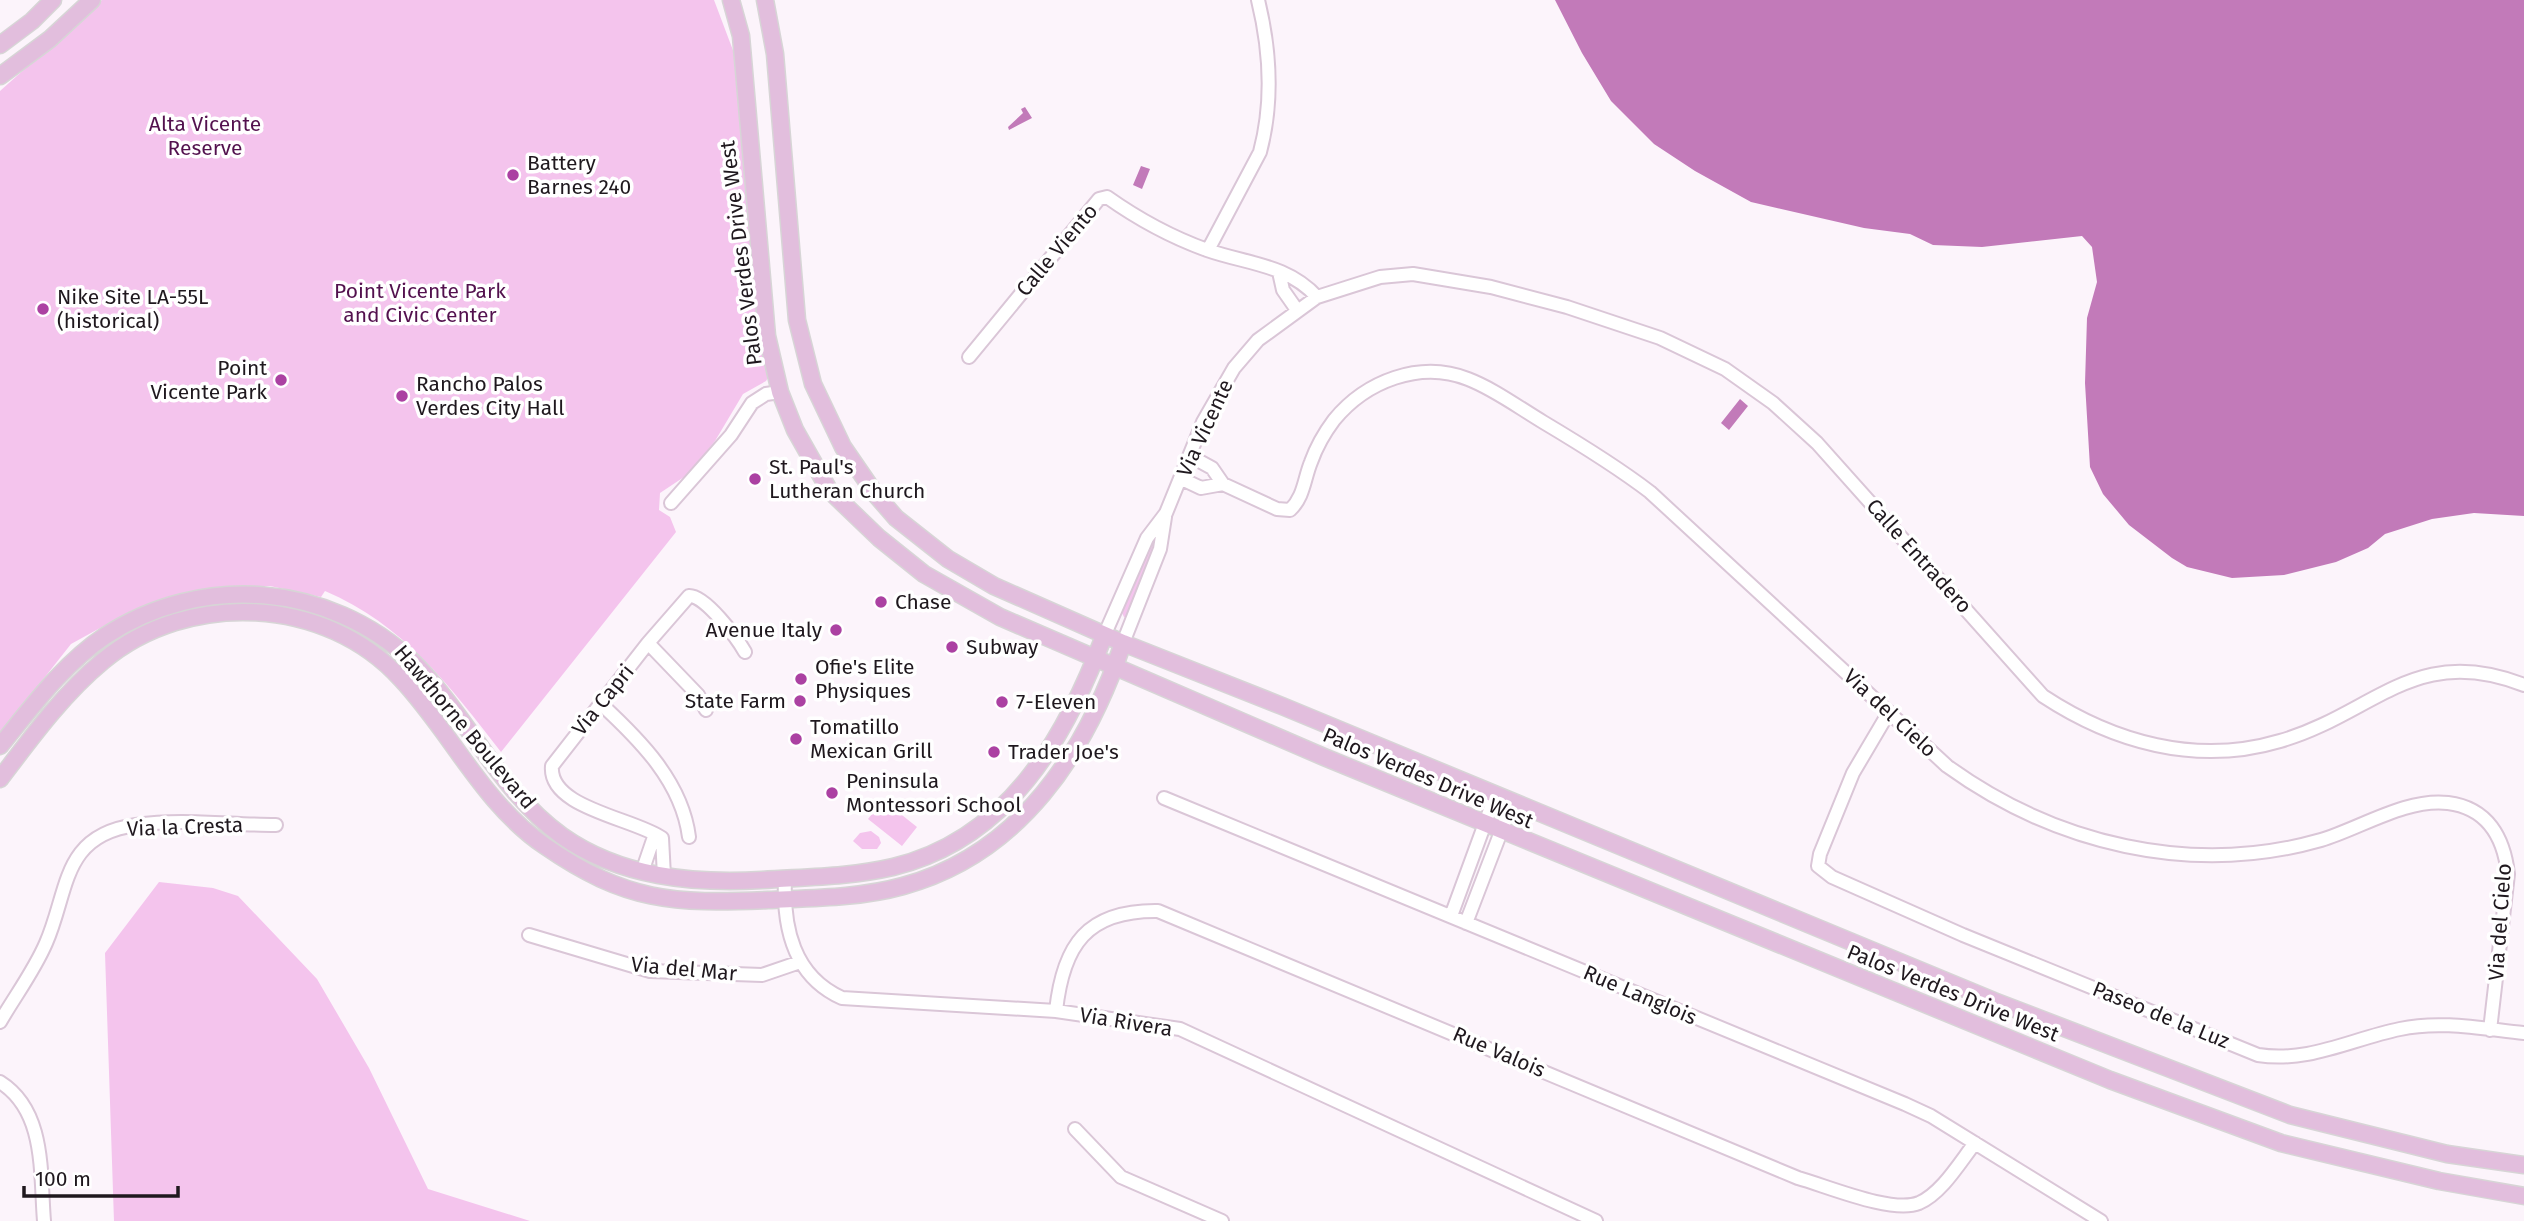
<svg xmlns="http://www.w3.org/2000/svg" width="2524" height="1221" font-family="'Fira Sans',sans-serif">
	<rect width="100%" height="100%" fill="#fcf4fb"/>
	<path fill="#f4c4ed" d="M102 0H714L734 53 751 256 769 376 766 381 743 394 715 441 690 473 660 493 659 510 670 517 676 532 501 752C450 686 403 624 325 591L321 597 270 586H225L178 594 131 611 71 644 0 734V91Z
		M1158 531H1161L1127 618 1124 617 1122 613Z
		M883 800 917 827 902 846 868 819Z
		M871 831 879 837 881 843 877 849H862L853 841 860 833Z
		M159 882 213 888 238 896 317 979 369 1068 428 1189 530 1221H114L105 953Z"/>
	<path fill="#c27ab9" d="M1555 0H2524V516L2474 513 2432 519 2385 534 2368 548 2336 562 2284 575 2232 578 2187 567 2172 558 2129 525 2103 494 2090 467 2085 383 2087 318 2097 282 2092 247 2082 236 1982 247 1933 245 1910 234 1864 228 1751 202 1695 171 1654 144 1611 101 1582 53Z
		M1025 107 1032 118 1009 130 1008 127 1023 113 1021 109Z
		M1141 166 1150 169 1142 189 1133 185Z
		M1740 399 1748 406 1729 430 1721 423Z"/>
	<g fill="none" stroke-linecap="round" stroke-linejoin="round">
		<g stroke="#dac6d7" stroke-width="16">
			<path id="minor" d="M1208 250 1260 152C1273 103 1270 49 1258 0
				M1279 272 1283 290 1297 310
				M969 357 1099 199 1107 197C1138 219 1171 237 1207 250 1247 264 1287 264 1317 297
				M1190 456 1212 468 1223 484 1277 509 1290 510C1304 497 1304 479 1311 462 1316 448 1325 432 1334 420 1366 381 1420 360 1468 379 1494 389 1518 407 1543 422 1580 444 1616 466 1650 492L1947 766C2055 844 2191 877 2321 840 2361 828 2406 798 2448 803 2488 808 2504 838 2508 874L2490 1030
				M1182 479 1201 488 1223 484
				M671 503 731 435 752 403 766 394 780 392
				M1104 636 1147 538 1166 513 1203 422 1234 368 1258 340 1317 297 1380 277 1413 274 1491 287 1567 307 1660 338 1725 369 1773 403 1817 443 2043 696C2113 742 2196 766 2280 741 2374 714 2415 642 2524 685
				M648 643 698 695 706 710
				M1123 643 1160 549 1165 517
				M601 704C640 740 682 782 689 837
				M1889 712 1853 773 1820 854 1818 866 1832 877 1963 935 2258 1055C2309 1063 2351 1039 2400 1029 2440 1020 2484 1029 2524 1033
				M1164 798 1905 1104 1931 1116 2101 1221
				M642 872 655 834
				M664 876 662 838C633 818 548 808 552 766L648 643 689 596C705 595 737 638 745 652
				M785 879C783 927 793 976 842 998L1056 1011 1180 1029 1596 1221
				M1451 916 1495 796
				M1466 923 1512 803
				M529 935 650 971 762 975 800 962
				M1056 1011C1063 945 1087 910 1158 911L1798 1178C1827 1186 1892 1214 1919 1203 1942 1193 1960 1162 1975 1143
				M0 1022C15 996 34 971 46 943 69 891 61 835 136 825 181 818 230 825 276 825
				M0 1082C46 1111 40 1173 44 1221
				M1075 1129 1121 1177 1222 1221"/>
		</g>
		<g stroke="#d7d5d6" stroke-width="19">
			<path id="major" d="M731 0 741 36 767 336 780 392 795 430 829 490 879 538 924 574 1000 617 1324 757 2110 1080 2281 1143 2439 1181 2524 1196
				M765 0 775 54 797 320 813 384 843 447 876 495 896 518 948 559 994 586 1123 643 1282 706 1994 1001 2290 1115 2447 1154 2524 1165
				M0 45 32 21 53 0
				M0 76 50 39 92 0
				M0 746C31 708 63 664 105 636 201 573 329 582 413 662 468 716 498 790 562 836 620 877 693 884 762 880 806 877 850 877 893 867 1008 839 1065 739 1104 636
				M0 779C31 738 63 694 103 661 188 590 326 596 401 679 451 732 483 804 545 846 626 902 673 904 768 900 812 898 860 898 903 886 1020 854 1086 753 1123 643"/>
		</g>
		<use href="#minor" stroke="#fff" stroke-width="12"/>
		<use href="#major" stroke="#e2bedd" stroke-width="16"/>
	</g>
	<g fill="#ab41a2" stroke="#fff" stroke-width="2.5">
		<circle cx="513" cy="175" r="7"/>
		<circle cx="43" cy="309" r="7"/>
		<circle cx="281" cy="380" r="7"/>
		<circle cx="402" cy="396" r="7"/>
		<circle cx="755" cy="479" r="7"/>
		<circle cx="881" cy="602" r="7"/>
		<circle cx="836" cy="630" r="7"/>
		<circle cx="952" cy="647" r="7"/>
		<circle cx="801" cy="679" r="7"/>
		<circle cx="800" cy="701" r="7"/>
		<circle cx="1002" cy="702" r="7"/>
		<circle cx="796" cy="739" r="7"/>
		<circle cx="994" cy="752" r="7"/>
		<circle cx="832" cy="793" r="7"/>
	</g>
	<g text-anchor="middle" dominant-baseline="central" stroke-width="7" stroke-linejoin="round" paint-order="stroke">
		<g font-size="21" fill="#53114e" stroke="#fff">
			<text x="205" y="124">Alta Vicente<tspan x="205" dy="24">Reserve</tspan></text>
			<text x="420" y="291">Point Vicente Park<tspan x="420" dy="24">and Civic Center</tspan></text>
		</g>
		<g font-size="21" fill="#1f181e" stroke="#fff" text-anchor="start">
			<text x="527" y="163">Battery<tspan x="527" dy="24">Barnes 240</tspan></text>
			<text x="57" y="297">Nike Site LA-55L<tspan x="57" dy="24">(historical)</tspan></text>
			<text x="267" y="368" text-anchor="end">Point<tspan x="267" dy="24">Vicente Park</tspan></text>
			<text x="416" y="384">Rancho Palos<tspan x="416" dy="24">Verdes City Hall</tspan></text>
			<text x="769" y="467">St. Paul's<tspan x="769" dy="24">Lutheran Church</tspan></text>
			<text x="895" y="602">Chase</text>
			<text x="822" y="630" text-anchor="end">Avenue Italy</text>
			<text x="966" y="647">Subway</text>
			<text x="815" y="667">Ofie's Elite<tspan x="815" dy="24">Physiques</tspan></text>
			<text x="786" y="701" text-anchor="end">State Farm</text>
			<text x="1016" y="702">7-Eleven</text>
			<text x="810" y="727">Tomatillo<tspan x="810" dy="24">Mexican Grill</tspan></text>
			<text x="1008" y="752">Trader Joe's</text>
			<text x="846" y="781">Peninsula<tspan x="846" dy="24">Montessori School</tspan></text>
		</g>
		<g font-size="21" fill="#1f181e" stroke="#fff">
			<text transform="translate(1057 250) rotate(-50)">Calle Viento</text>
			<text transform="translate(741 253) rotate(-97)">Palos Verdes Drive West</text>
			<text transform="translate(1205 428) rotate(-65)">Via Vicente</text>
			<text transform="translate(1919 556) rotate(48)">Calle Entradero</text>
			<text transform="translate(603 700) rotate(-51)">Via Capri</text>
			<text transform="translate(1890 713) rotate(43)">Via del Cielo</text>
			<text transform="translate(465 727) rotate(50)">Hawthorne Boulevard</text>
			<text transform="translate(1428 778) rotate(23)">Palos Verdes Drive West</text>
			<text transform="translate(185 827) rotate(-2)">Via la Cresta</text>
			<text transform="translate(2500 922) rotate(-86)">Via del Cielo</text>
			<text transform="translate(684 969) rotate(5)">Via del Mar</text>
			<text transform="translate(1953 993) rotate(22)">Palos Verdes Drive West</text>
			<text transform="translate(1640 995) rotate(23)">Rue Langlois</text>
			<text transform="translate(2161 1015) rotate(22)">Paseo de la Luz</text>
			<text transform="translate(1126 1022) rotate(9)">Via Rivera</text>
			<text transform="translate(1499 1052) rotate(23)">Rue Valois</text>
		</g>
	</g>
	<path d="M24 1186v10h154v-10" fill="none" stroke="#1f181e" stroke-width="3.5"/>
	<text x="35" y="1186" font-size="21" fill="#1f181e" stroke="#ffffff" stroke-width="5" paint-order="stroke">100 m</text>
</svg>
